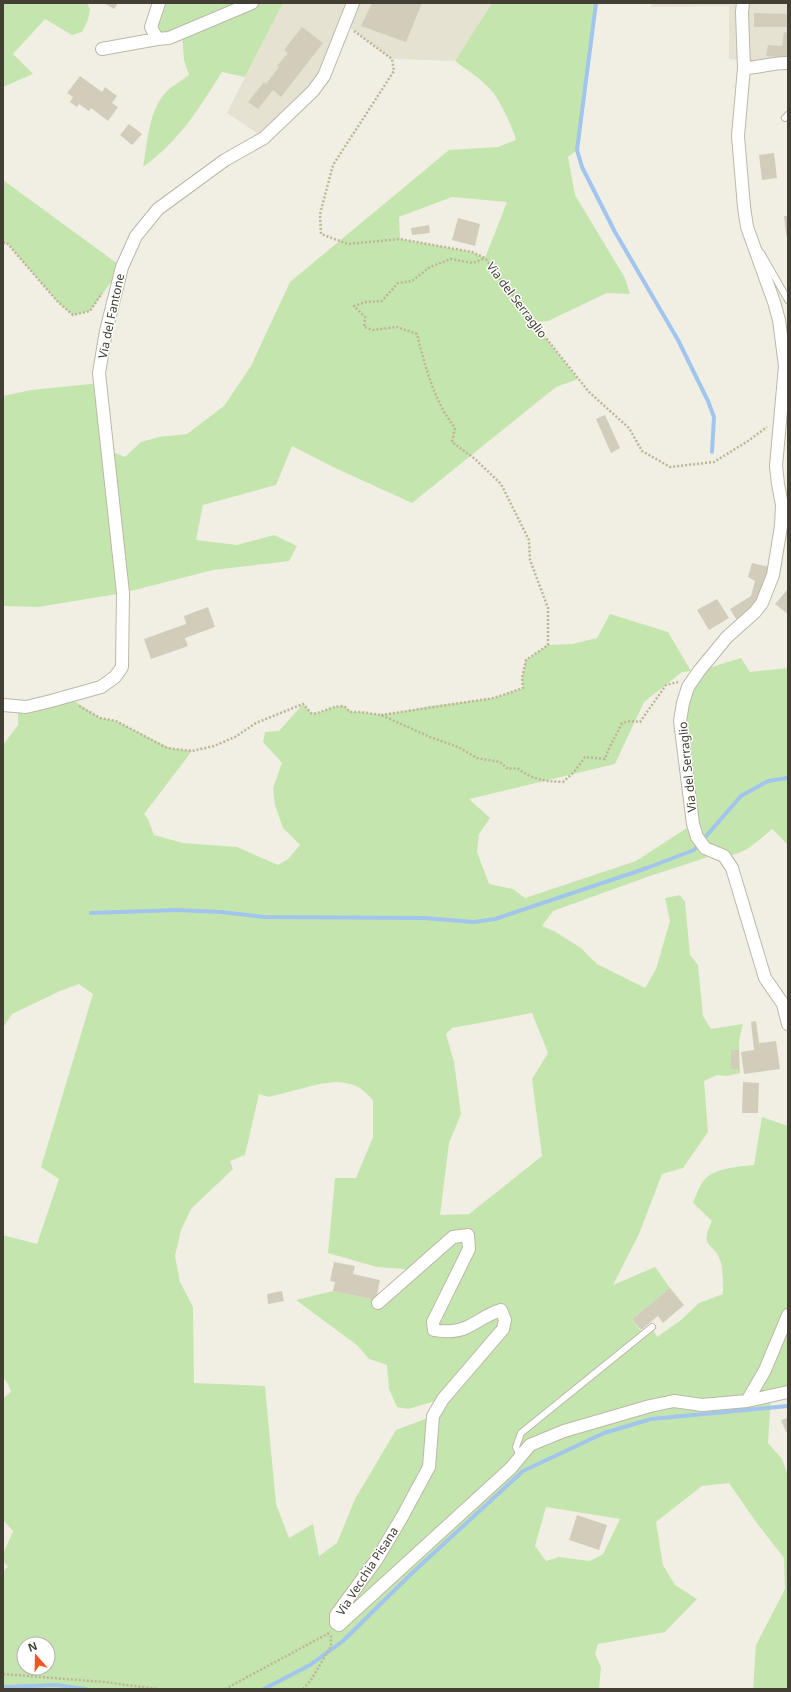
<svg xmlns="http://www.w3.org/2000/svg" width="791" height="1692" font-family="'Noto Sans',sans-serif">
	<rect width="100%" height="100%" fill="#f1efe4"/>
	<path fill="#e5e2d2" d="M283 3H492L455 61 392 59 344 23 324 76 264 138 227 113Z
		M652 3H788V68L729 59V6L651 7Z"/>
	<path fill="#c5e5ae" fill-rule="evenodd" d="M3 3H87L90 9 88 20 82 32 72 35 45 19 13 54 33 74 3 87Z
		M159 3H283L245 77 222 72C198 110 180 140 143 167 148 142 148 109 168 90 174 85 182 80 189 75L184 60 182 33 169 38 151 27Z
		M492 3H596L577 150 568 157 575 195 625 278 630 294 607 293 548 321 533 322 578 379 556 387 412 503 333 467 292 446 276 485 203 505 196 540 237 545 274 535 297 546 289 561 213 570 123 593 38 607 3 606V396L31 390 100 383 108 450 125 457 141 442 159 437 187 434 224 406 251 366 290 282 449 150 498 147 516 140C512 126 500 100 491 90 481 79 467 70 455 61ZM452 197 507 202 485 258 472 252 400 239 399 217Z
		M3 180 122 267 90 311 73 315 58 302 7 243H3Z
		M610 614 668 632 691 671 682 672 644 702 615 764 469 799 490 818 479 834 477 852 489 884 513 889 525 898 636 861 693 824 680 721 699 671 741 658 750 672 788 668V845L772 829C757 842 739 861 717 854L650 876 553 911 542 926 554 931 581 948 597 964 645 988 656 969 670 921 665 898 680 895 685 902 690 955 698 965 703 1016 711 1029 743 1024 739 1041 740 1073 727 1076 717 1075 704 1081 708 1132 683 1168 662 1174 639 1234 613 1285 655 1267 670 1288 632 1319 643 1334 652 1327 657 1337 681 1320 699 1303 723 1294C723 1284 723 1273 721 1263 715 1241 698 1250 712 1221L693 1203C696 1196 699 1186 704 1180 716 1167 738 1167 754 1165L762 1117 788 1126V1392L771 1395 768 1443 782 1459 788 1476V1689H753L756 1645 785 1589 784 1558 756 1522 729 1483 702 1486 656 1522 663 1565 675 1585 697 1599 665 1632 598 1644 595 1654 601 1667 599 1689H3V1571L8 1567 3 1561V1554L13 1531 3 1520V1398L11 1392 8 1384 3 1377V1235L37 1244 59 1179 41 1167 93 994 79 984 60 991 12 1014 3 1028V745L18 725V706L67 696 100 718 116 721 170 748 192 751 144 814 148 819 154 835 183 843 237 847 278 865 288 859 300 845 283 828 275 805 273 788 282 763 263 742 265 732 279 731 303 704 312 714C326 712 330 706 344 706L351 712H361L381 715 405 711 430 706 494 698 523 688 522 678 526 660 548 645 572 644 597 638ZM532 1013 548 1053 532 1079 542 1156 469 1214 440 1215 449 1143 461 1114 454 1062 446 1034 452 1028ZM336 1082C355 1083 361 1087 373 1100V1137L356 1178H335L328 1253 377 1267 415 1270 376 1300 333 1291 296 1300 358 1346 369 1359 387 1365 389 1389 397 1407 408 1409 442 1399 433 1416 396 1430 355 1499 337 1543 319 1556 313 1524 289 1538 276 1504 265 1386 194 1383 193 1307 180 1282 175 1256 181 1230 191 1209 233 1169 230 1161 245 1155 259 1094 269 1097 319 1084ZM546 1507 620 1519 603 1554 590 1561 559 1557 546 1561 535 1546ZM24 1644H48V1668H24Z"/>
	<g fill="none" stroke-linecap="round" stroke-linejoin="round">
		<path stroke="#a1c5ed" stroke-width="4" d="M596 3 577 150 582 167 615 232 678 340 708 401 714 417 712 452
			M91 913 176 910 221 912 264 917 424 918 474 922 495 919 647 868 694 850 741 796 768 781 788 778
			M3 1687 56 1685 86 1689
			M264 1689 310 1665 343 1641 411 1574 523 1471 604 1433 651 1419 788 1406"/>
	</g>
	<path fill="#d2ccba" d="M104 3H118L114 9Z
		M372 3H422L406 42 361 26Z
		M754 13 788 14V27H754Z
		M302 27 323 43 281 97 273 90 258 109 248 102 264 82 266 84 279 67 277 66 288 53 284 50Z
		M784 32 788 33V58L766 56 768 45 782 46Z
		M80 76 102 92 105 87 117 96 112 103 118 107 108 121 91 108 89 111 79 104 77 107 70 102 73 97 67 93Z
		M129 124 142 134 132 145 120 135Z
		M774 153 777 178 762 180 759 155Z
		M784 216H788V240L786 234Z
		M458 218 480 224 475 246 452 240Z
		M429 225 430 233 412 235 411 228Z
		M605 415 620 448 611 453 596 419Z
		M752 563 770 567 761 598 738 622 730 609 751 596 755 581 748 577Z
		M788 589V614L775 604Z
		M717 599 729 618 709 630 697 610Z
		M208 607 215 627 185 638 188 646 151 659 144 639 186 624 184 616Z
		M756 1021 759 1043 776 1041 780 1069 744 1074 741 1052 754 1050 751 1022Z
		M731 1050H739V1069H731Z
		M743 1082 759 1083 758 1113H742Z
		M334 1262 355 1266 353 1274 380 1280 376 1300 333 1291 335 1282 330 1281Z
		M670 1288 684 1305 663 1323 658 1316 641 1330 632 1319Z
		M282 1291 284 1301 268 1304 267 1294Z
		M788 1418V1431L786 1432 781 1420Z
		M577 1515 607 1525 599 1550 569 1540Z"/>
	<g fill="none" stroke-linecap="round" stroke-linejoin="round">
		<g stroke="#bcb8a7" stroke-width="8">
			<path id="lane" d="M785 118 788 115
				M761 253 788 300
				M520 1456 516 1447 521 1433 652 1327"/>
		</g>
		<g stroke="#bcb8a7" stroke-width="14">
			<path id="street" d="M159 3 151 27 157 39 169 38 252 3
				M743 3 742 12 744 68 738 136 744 207 747 227 774 302 779 320 785 366 776 466 778 484 782 505 781 526 773 575 762 603 755 612 727 637 699 671 688 687 683 703 680 721 693 824 697 837 705 848 724 856 732 868 765 978 783 1004 788 1024
				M102 49 157 39
				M744 68C759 68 774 62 788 63
				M3 705 26 707 51 701 101 687 115 677 122 667 123 593 99 373 106 331 122 267 136 236 158 209 225 160 264 138 313 91 324 76 353 3
				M378 1303 453 1237 468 1235 469 1249 433 1322 434 1330C443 1332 456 1332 465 1328 479 1322 485 1315 501 1310L505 1320 503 1329 443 1399 433 1416 429 1467 402 1517 377 1559 336 1615V1623L339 1625 511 1468 530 1445 564 1431 650 1406 674 1401 702 1405 747 1401 788 1392
				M747 1401 765 1370 788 1315"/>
		</g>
		<path stroke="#beb599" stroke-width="2.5" stroke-dasharray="2 2" stroke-linecap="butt" d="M354 31 392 59 394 71 333 165 320 214 321 234 348 244 400 239 472 252 485 258 526 313 589 392 629 428 642 451 670 467 714 462 748 441 767 427
			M3 243H7L58 302 73 315 90 311 102 293
			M79 706 100 718 116 721 167 748 192 751 214 746 235 737 256 723 303 704 312 714C325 712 330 706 344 706L350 712H361L381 715 430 737 458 747 477 758 500 762 508 769 517 768C533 780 544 781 563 782L574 772 585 757 605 759C609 746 616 736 622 723L630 721 640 722 666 685 678 682
			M381 715 494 698 523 688 522 678 526 660 548 645V608L530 560 529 540 501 484 475 459 452 442 455 428C434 401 425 366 417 334L397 327 373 330 364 327 365 317 354 306 366 302 382 301 398 283 412 281 430 267 451 259 473 263 485 258
			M3 1674 104 1682 158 1689
			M225 1689 331 1632
			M303 1689 311 1680 331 1646V1634"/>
		<use href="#lane" stroke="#fff" stroke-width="6"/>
		<use href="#street" stroke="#fff" stroke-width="12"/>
	</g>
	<g text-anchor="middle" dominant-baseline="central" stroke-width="3" stroke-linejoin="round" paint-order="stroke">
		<g font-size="12" fill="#433f34" stroke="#fff">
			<text transform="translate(517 300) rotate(53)">Via del Serraglio</text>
			<text transform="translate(111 316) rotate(-78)">Via del Fantone</text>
			<text transform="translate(687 767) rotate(-96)">Via del Serraglio</text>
			<text transform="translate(367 1571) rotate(-57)">Via Vecchia Pisana</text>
		</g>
	</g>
	<rect width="791" height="1692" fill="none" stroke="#433f34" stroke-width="8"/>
	<g transform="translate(36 1656) rotate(340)"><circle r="19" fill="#ffffff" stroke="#b4b2ae"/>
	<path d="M0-3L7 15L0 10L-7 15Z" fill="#f2561a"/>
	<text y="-6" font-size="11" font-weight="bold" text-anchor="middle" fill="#433f34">N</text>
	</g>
</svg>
